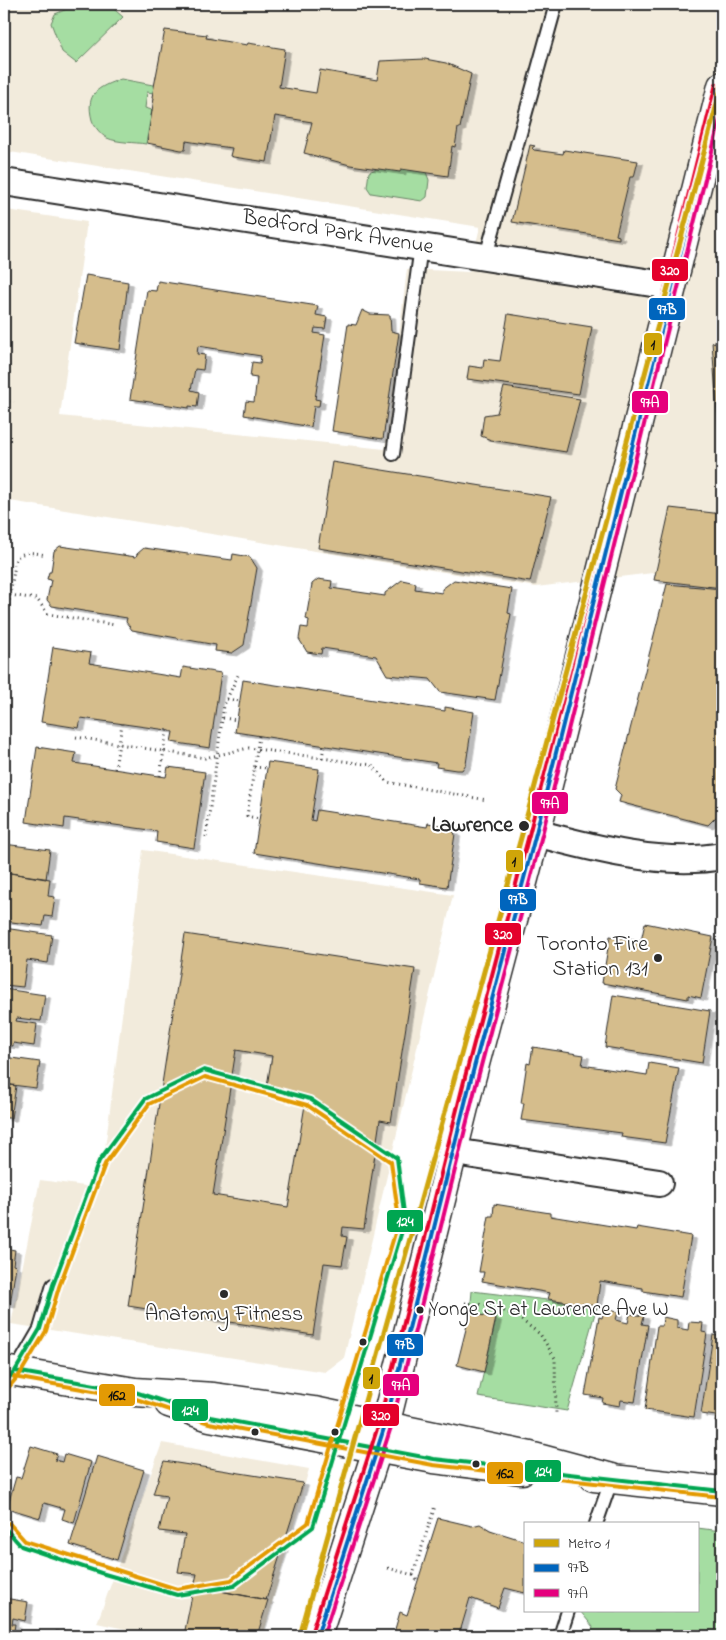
<svg xmlns="http://www.w3.org/2000/svg" width="726" height="1640" font-family="'Indie Flower',sans-serif">
	<defs>
		<filter id="shadow"><feDropShadow dx="5.5" dy="3" stdDeviation="0" flood-color="#0004"/></filter>
	</defs>
	<rect width="100%" height="100%" fill="#fff"/>
	<filter id="ink" filterUnits="userSpaceOnUse"><feTurbulence type="fractalNoise" baseFrequency=".02" numOctaves="2"/><feDisplacementMap in="SourceGraphic" scale="10" xChannelSelector="R" yChannelSelector="G"/><feConvolveMatrix kernelMatrix="1 2 1 2 8 2 1 2 1" color-interpolation-filters="sRGB"/></filter>
	<g filter="url(#ink)">
		<path fill="#f2ebdc" d="M4 4H490L533 10 535 4H722V580L661 572 536 587 4 500V232L7 210 87 222 60 416 385 449 407 269 469 272 480 227 4 151Z
			M143 850 453 895 344 1358 325 1372 11 1324 40 1180 100 1188Z
			M162 1443 309 1469 263 1636H158L97 1623Z"/>
		<path fill="#a5dda2" stroke="#688466" d="M79 4H108L123 17 76 63 62 52 51 23 55 14Z
			M121 79 153 85 154 93 147 92 145 108 152 110 146 144C134 142 118 143 107 138 101 135 94 126 92 120 85 93 98 87 121 79Z
			M389 166 426 172 429 180 427 197 422 201 371 193 367 187 369 172C376 168 382 170 389 166Z
			M472 1291 597 1306 567 1411 478 1397 496 1319 470 1313Z
			M697 1528 722 1531V1636H590L593 1627 580 1611H697Z"/>
		<path fill="#d5bd8c" stroke="#2b2b2b" fill-rule="evenodd" filter="url(#shadow)" d="M165 30 207 35 206 38 247 45 248 43 285 49 279 87 316 93 320 70 377 80 380 61 425 59 446 63 471 74 460 128H458L455 147 452 146 448 176 401 169 400 172 350 165 304 153 312 122 275 116 267 162 233 157 230 156 232 148 217 146 186 141 185 150H181L147 143 154 98 152 97Z
			M530 145 535 146 532 148 534 150 563 154 564 150 638 161 634 177H630L616 235 619 236V239L512 222Z
			M86 275 128 282 120 350 74 343Z
			M158 281 318 306 316 315 327 317 325 329 315 328 314 333 325 335 315 399 320 400 319 406H314L311 427 244 415 246 401 254 402 257 378 250 377 252 362 260 363 261 356 198 346 197 354 205 355 203 370 195 369 191 390 199 392 197 407 189 406V408L130 399 147 290 156 291Z
			M722 309V344L715 342Z
			M362 310 370 314 390 315 391 331 399 333 383 439 332 431 348 324 356 325Z
			M508 314 592 327 579 394 467 379 469 366 483 368 484 359 500 361Z
			M712 342 722 344V463H721Z
			M504 387 580 399 566 452 491 440 481 436 484 415 497 413Z
			M332 462 551 497 530 582 318 548Z
			M670 508 722 514V588L654 580Z
			M60 546 136 557 137 554 144 548 232 560 233 554 250 557 257 568 244 645 232 653 215 651 216 645 132 630 126 622 127 618 52 606 47 600 51 580 47 579 49 572H51L54 551Z
			M318 579 332 581 331 588 385 596V593L402 580 416 583 415 589 442 593V589L454 580 512 589 508 613 511 614 495 700 440 692 430 679 387 675 376 656 322 648 321 654 307 652 299 639 301 627 308 628 309 620 306 619 312 584Z
			M667 584 722 589V799L718 815 708 825 619 802 621 795 615 789Z
			M53 647 91 653 89 663 181 678 183 667 221 673 210 748 171 742 173 732 167 730 81 718 79 728 41 722Z
			M243 680 445 711V707L474 712 466 764 462 770H456L436 767 437 763 235 732Z
			M37 747 76 753 74 763 166 777 168 767 205 772 194 848 156 842 157 831 65 818 64 828 26 822Z
			M268 762 319 769 311 820 315 821 317 810 427 827 428 823 450 827 455 834 447 887 420 883V879L254 853Z
			M4 844 50 850 46 879 4 872Z
			M4 872 50 879 48 896 55 897 52 917 45 916 43 926 4 921Z
			M645 923 713 937 701 998 688 995V999L602 983 610 936 641 941Z
			M4 928 52 935 48 963 27 960 23 987 4 985Z
			M185 934 415 969 391 1122 380 1120 364 1229 343 1227 342 1236 347 1237 342 1265 324 1263 313 1335 128 1306ZM236 1050 272 1056 266 1092 306 1099 288 1207 213 1195Z
			M4 989 45 995 41 1021 17 1018 16 1021 37 1024 34 1046 13 1043V1046L4 1045Z
			M613 995 710 1011 702 1063 605 1047Z
			M533 1047 584 1055 582 1065 647 1075 649 1063 679 1068 665 1143 621 1137 622 1133 521 1120 524 1103H521L527 1063 530 1064Z
			M4 1057 40 1062 36 1088 4 1084Z
			M4 1084 16 1086 11 1118H4Z
			M494 1204 550 1213V1216L636 1230 637 1227 691 1236 681 1297 643 1291V1288L600 1281 597 1306 548 1299 550 1293 482 1281 484 1272H479L489 1216H493Z
			M4 1248 15 1250 13 1265 16 1266 10 1305 4 1304Z
			M604 1309 618 1312 616 1320 628 1323 630 1314 644 1316 642 1324 648 1325 635 1402 621 1400 620 1406 602 1403 603 1398 585 1395 599 1317 602 1318Z
			M470 1313 496 1318 484 1372 457 1365Z
			M663 1317 677 1320V1328L688 1330 689 1322 703 1323 702 1332 707 1333 694 1417 645 1410 657 1326H662Z
			M720 1328H722V1423L715 1422 716 1416 701 1414 713 1335 719 1336Z
			M31 1446 57 1454 55 1460 62 1462 64 1454 91 1462 74 1523 62 1519 65 1509 44 1503 40 1518 7 1508 16 1477 21 1478Z
			M97 1456 144 1470 117 1560 70 1545Z
			M164 1461 303 1483 266 1600 194 1586 197 1574 178 1572 185 1534 159 1531 167 1496 153 1494Z
			M438 1518 472 1526 480 1524 490 1530 525 1541V1593L505 1588 498 1608 470 1598 460 1632 476 1636H393L400 1612 407 1615Z
			M194 1586 268 1600 257 1636 184 1635Z
			M4 1598 28 1602 25 1621 13 1618 12 1624H15L14 1631 11 1630 10 1636H4Z
			M56 1631 84 1636H54Z"/>
		<g fill="none" stroke-linecap="round" stroke-linejoin="round">
			<g stroke="#2b2b2b" stroke-width="16">
				<path id="service" d="M486 256 556 4
					M393 454 421 246
					M15 1372 40 1329 53 1285
					M596 1524 612 1478
					M560 1636 568 1611"/>
			</g>
			<g stroke="#2b2b2b" stroke-width="30">
				<path id="minor" d="M4 182 671 286
					M536 833C592 848 664 867 722 856
					M454 1152 659 1183"/>
			</g>
			<g stroke="#2b2b2b" stroke-width="31">
				<path id="secondary" d="M4 1370 135 1392 214 1397 314 1411 530 1456 612 1478
					M169 1403 210 1417 434 1459 522 1470
					M594 1477 722 1491"/>
			</g>
			<g stroke="#2b2b2b" stroke-width="31">
				<path id="primary" d="M317 1636 385 1425 471 1079 536 833 722 86"/>
			</g>
			<path stroke="#2b2b2b" stroke-width="3" stroke-dasharray="1 4" stroke-linecap="butt" d="M4 401 14 402
				M10 595 37 599 48 614 115 625
				M6 620 16 558C25 550 35 553 46 555
				M227 699 240 701
				M223 718 237 720
				M259 736 247 816 259 819
				M76 737 205 758 249 748 372 765 387 782 487 800
				M322 758 324 746
				M254 767 267 768
				M115 769 122 724
				M160 776 167 730
				M206 837 224 705 239 673
				M465 1303 492 1306 516 1316 540 1334 555 1358 556 1415
				M388 1568 413 1575 435 1506
				M413 1575 418 1582"/>
			<use href="#service" stroke="#fff" stroke-width="12"/>
			<use href="#minor" stroke="#fff" stroke-width="26"/>
			<use href="#secondary" stroke="#fff" stroke-width="28"/>
			<use href="#primary" stroke="#fff" stroke-width="28"/>
			<g stroke="#fff" stroke-width="8">
				<path id="bus-1" d="M317 1636 385 1425 471 1079 536 833 722 86"/>
			</g>
			<g stroke="#fff" stroke-width="8">
				<path id="bus-2" d="M323 1636 391 1427 477 1081 542 835 722 111"/>
			</g>
			<g stroke="#fff" stroke-width="8">
				<path id="bus-3" d="M15 1371 135 1392 210 1417 434 1459 722 1491
					M4 1383 15 1371 40 1329 53 1285 99 1161 145 1099 204 1070 310 1099 397 1158 405 1221 313 1527 234 1586 177 1595 101 1573 21 1546 4 1527"/>
			</g>
			<g stroke="#fff" stroke-width="8">
				<path id="bus-4" d="M14 1377 133 1398 209 1423 433 1465 721 1497
					M9 1387 20 1374 46 1331 59 1287 105 1164 149 1104 205 1077 307 1105 391 1162 399 1220 308 1523 231 1580 177 1589 25 1541 9 1523"/>
			</g>
			<g stroke="#fff" stroke-width="8">
				<path id="bus-5" d="M311 1634 379 1423 465 1077 530 831 716 84"/>
			</g>
			<use href="#bus-1" stroke="#0065bd" stroke-width="4"/>
			<use href="#bus-2" stroke="#e5007d" stroke-width="4"/>
			<use href="#bus-3" stroke="#00a651" stroke-width="4"/>
			<use href="#bus-4" stroke="#e39a04" stroke-width="4"/>
			<use href="#bus-5" stroke="#e4002b" stroke-width="4"/>
			<g stroke="#fff" stroke-width="9">
				<path id="metro-1" d="M300 1636 524 827 722 85"/>
			</g>
			<use href="#metro-1" stroke="#cfa509" stroke-width="5"/>
		</g>
	</g>
	<g fill="#2b2b2b" stroke="#fff" stroke-width="2">
		<circle cx="524" cy="826" r="6"/>
		<circle cx="658" cy="958" r="5"/>
		<circle cx="224" cy="1294" r="5"/>
		<circle cx="420" cy="1310" r="4.5"/>
		<circle cx="363" cy="1342" r="4.5"/>
		<circle cx="255" cy="1432" r="4.5"/>
		<circle cx="335" cy="1432" r="4.5"/>
		<circle cx="476" cy="1464" r="4.5"/>
	</g>
	<g text-anchor="middle" dominant-baseline="central" stroke-width="4" stroke-linejoin="round" paint-order="stroke">
		<g font-size="21" fill="#2b2b2b" stroke="#fff" text-anchor="start">
			<text x="429" y="1310">Yonge St at Lawrence Ave W</text>
		</g>
		<g font-size="22" fill="#2b2b2b" stroke="#fff">
			<text transform="translate(338 233) rotate(9)">Bedford Park Avenue</text>
		</g>
		<g font-size="22" font-weight="bold" fill="#2b2b2b" stroke="#fff" text-anchor="end">
			<text x="513" y="826">Lawrence</text>
		</g>
		<g font-size="22" fill="#2b2b2b" stroke="#fff" text-anchor="end">
			<text x="648" y="945">Toronto Fire<tspan x="648" dy="25">Station 131</tspan></text>
			<text x="224" y="1315" text-anchor="middle">Anatomy Fitness</text>
		</g>
	</g>
	<g stroke="#fff" stroke-width="2">
		<rect x="651" y="258" width="38" height="24" rx="5" fill="#e4002b"/>
		<rect x="648" y="297" width="38" height="24" rx="5" fill="#0065bd"/>
		<rect x="643" y="332" width="20" height="24" rx="5" fill="#cfa509"/>
		<rect x="631" y="390" width="38" height="24" rx="5" fill="#e5007d"/>
		<rect x="531" y="791" width="38" height="24" rx="5" fill="#e5007d"/>
		<rect x="505" y="849" width="19" height="24" rx="5" fill="#cfa509"/>
		<rect x="499" y="888" width="38" height="24" rx="5" fill="#0065bd"/>
		<rect x="484" y="922" width="38" height="24" rx="5" fill="#e4002b"/>
		<rect x="386" y="1209" width="38" height="24" rx="5" fill="#00a651"/>
		<rect x="386" y="1333" width="38" height="24" rx="5" fill="#0065bd"/>
		<rect x="362" y="1366" width="19" height="24" rx="5" fill="#cfa509"/>
		<rect x="382" y="1373" width="38" height="24" rx="5" fill="#e5007d"/>
		<rect x="98" y="1383" width="38" height="24" rx="5" fill="#e39a04"/>
		<rect x="171" y="1398" width="38" height="24" rx="5" fill="#00a651"/>
		<rect x="362" y="1403" width="38" height="24" rx="5" fill="#e4002b"/>
		<rect x="524" y="1459" width="38" height="24" rx="5" fill="#00a651"/>
		<rect x="486" y="1461" width="38" height="24" rx="5" fill="#e39a04"/>
	</g>
	<g font-size="14" text-anchor="middle" font-weight="bold" fill="#fff">
		<text x="670" y="275">320</text>
		<text x="667" y="314">97B</text>
		<text x="650" y="407">97A</text>
		<text x="550" y="808">97A</text>
		<text x="518" y="904">97B</text>
		<text x="503" y="939">320</text>
		<text x="405" y="1226">124</text>
		<text x="405" y="1349">97B</text>
		<text x="401" y="1390">97A</text>
		<text x="190" y="1415">124</text>
		<text x="381" y="1420">320</text>
		<text x="543" y="1476">124</text>
	</g>
	<g font-size="14" text-anchor="middle" font-weight="bold" fill="#111">
		<text x="653" y="349">1</text>
		<text x="514" y="866">1</text>
		<text x="371" y="1383">1</text>
		<text x="117" y="1400">162</text>
		<text x="505" y="1478">162</text>
	</g>
	<rect width="726" height="1640" fill="none" stroke="#fff" stroke-width="20"/>
	<rect x="10" y="10" width="706" height="1620" fill="none" stroke="#2b2b2b" stroke-width="2" filter="url(#ink)"/>
	<rect x="524" y="1522" width="175" height="90" fill="#ffffff" stroke="#aaaaaa"/>
	<rect x="534" y="1539" width="25" height="8" fill="#cfa509" stroke="#aaaaaa"/>
	<text x="568" y="1548" font-size="15" fill="#2b2b2b">Metro 1</text>
	<rect x="534" y="1564" width="25" height="8" fill="#0065bd" stroke="#aaaaaa"/>
	<text x="568" y="1572" font-size="15" fill="#2b2b2b">97B</text>
	<rect x="534" y="1589" width="25" height="8" fill="#e5007d" stroke="#aaaaaa"/>
	<text x="568" y="1598" font-size="15" fill="#2b2b2b">97A</text>
</svg>
